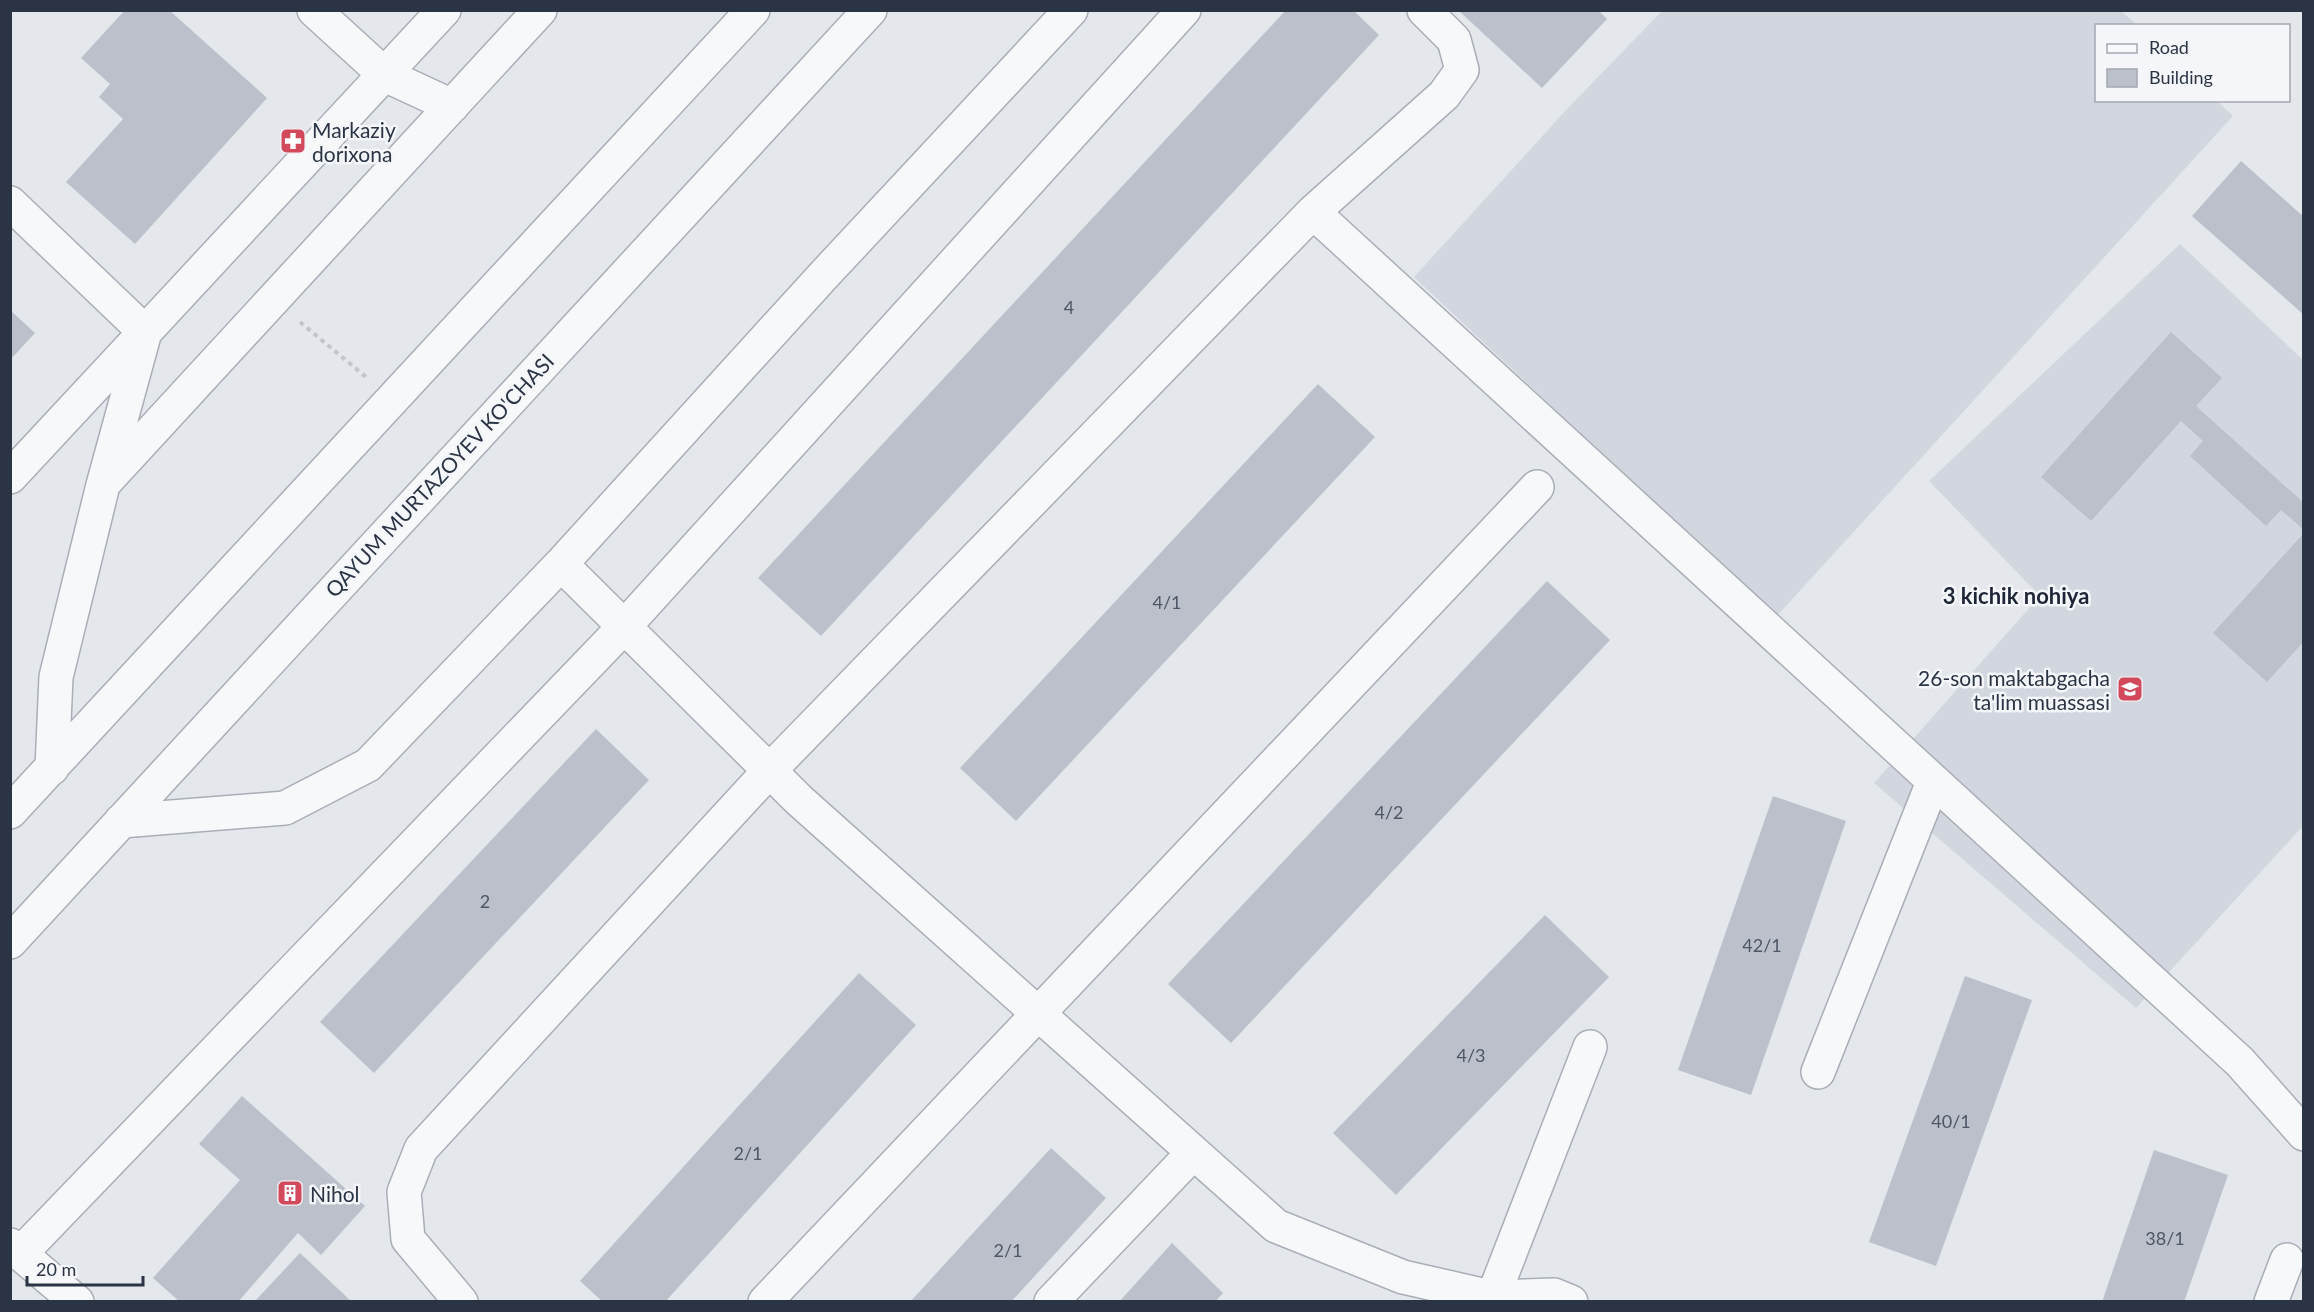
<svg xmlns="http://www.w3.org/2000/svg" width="2314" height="1312" font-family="Lato,sans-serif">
	<rect width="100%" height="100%" fill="#e4e7ec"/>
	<path fill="#d2d6de" d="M1662 11H2121L2137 25 2096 26V100L2217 101 2233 116 1776 617 1414 277 1569 107Z
		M2180 244 2303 360V826L2136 1008 1874 783 2040 596 1929 481Z"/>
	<path fill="#bbc0ca" d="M125 10H169L267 98 135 244 66 182 123 119 99 97 110 84 81 58Z
		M1286 10H1353L1379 35 821 636 758 578Z
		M1458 10H1598L1607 19 1542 88Z
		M2241 161 2304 217V315L2192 216Z
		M10 310 35 333 10 360Z
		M2171 332 2222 378 2196 406 2304 503V530L2281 510 2266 526 2190 456 2203 441 2181 421 2091 521 2041 477Z
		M1318 384 1375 437 1016 821 960 768Z
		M2304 533V641L2267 682 2213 633Z
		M1547 581 1610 640 1231 1043 1168 984Z
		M596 729 649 780 374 1073 320 1022Z
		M1773 796 1846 821 1751 1095 1678 1070Z
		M1545 915 1609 977 1396 1195 1333 1133Z
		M859 973 916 1025 665 1302H603L580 1281Z
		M1965 976 2032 1000 1936 1266 1869 1242Z
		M242 1096 365 1206 321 1255 298 1233 238 1302H180L153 1278 240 1180 199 1144Z
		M1051 1148 1106 1198 1011 1302H910Z
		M2154 1150 2228 1175 2184 1302H2102Z
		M1172 1243 1223 1293 1215 1302H1119Z
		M300 1253 352 1302H254Z"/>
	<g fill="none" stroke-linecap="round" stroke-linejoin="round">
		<g stroke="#a9aeb7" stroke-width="36">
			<path id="minor" d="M314 10 385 75 452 106
				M10 203 145 332 10 477
				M1313 212 2240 1062 2304 1134
				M106 481 540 10
				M561 564 799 800 1276 1226 1403 1277 1491 1297 1554 1295 1571 1302
				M52 768 56 677 103 485 145 332 444 10
				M10 812 753 10
				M121 821 285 808 368 765 561 564 823 276 1071 10
				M10 942 870 10
				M1818 1072 1933 782
				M10 1245 77 1302
				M21 1253 624 627 1184 10
				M461 1302 408 1239 404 1192 421 1149 770 770 1313 212 1444 95 1462 70 1454 40 1424 10
				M765 1302 1537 487
				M1051 1302 1193 1153
				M1491 1302 1590 1047
				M2271 1302 2287 1260"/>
		</g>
		<path stroke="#c2c5cb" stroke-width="4" stroke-dasharray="4.5 4.5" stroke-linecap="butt" d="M300 322 366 377"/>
		<use href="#minor" stroke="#f7f8fa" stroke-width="33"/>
	</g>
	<defs>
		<g id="pharmacy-square" transform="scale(1.35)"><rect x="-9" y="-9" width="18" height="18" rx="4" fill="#d1495b" stroke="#f4f6f9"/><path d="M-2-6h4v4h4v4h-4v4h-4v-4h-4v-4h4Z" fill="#fff"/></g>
		<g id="school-square" transform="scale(1.35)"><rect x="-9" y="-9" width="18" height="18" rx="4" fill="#d1495b" stroke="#f4f6f9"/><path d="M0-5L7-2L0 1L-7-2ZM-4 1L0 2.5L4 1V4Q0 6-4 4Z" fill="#fff"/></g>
		<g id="building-square" transform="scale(1.35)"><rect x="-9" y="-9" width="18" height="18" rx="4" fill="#d1495b" stroke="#f4f6f9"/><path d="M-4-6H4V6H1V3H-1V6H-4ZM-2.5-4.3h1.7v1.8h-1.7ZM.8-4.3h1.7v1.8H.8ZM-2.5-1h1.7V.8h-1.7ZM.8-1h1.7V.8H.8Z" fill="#fff"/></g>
	</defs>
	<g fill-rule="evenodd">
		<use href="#pharmacy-square" x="293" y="141"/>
		<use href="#school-square" x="2130" y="689"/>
		<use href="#building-square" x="290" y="1193"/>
	</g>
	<g text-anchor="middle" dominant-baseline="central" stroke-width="5" stroke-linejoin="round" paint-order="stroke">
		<g font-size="18" fill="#4f5766">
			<text x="1069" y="307">4</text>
			<text x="1167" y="602">4/1</text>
			<text x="1389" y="812">4/2</text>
			<text x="485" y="901">2</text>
			<text x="1762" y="945">42/1</text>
			<text x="1471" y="1055">4/3</text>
			<text x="1951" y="1121">40/1</text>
			<text x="748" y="1153">2/1</text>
			<text x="2165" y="1238">38/1</text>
			<text x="1008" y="1250">2/1</text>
		</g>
		<g font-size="21" fill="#2b3445" stroke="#f4f6f9" text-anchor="start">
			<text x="312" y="129">Markaziy<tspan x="312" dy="24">dorixona</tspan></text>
			<text x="2110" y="677" text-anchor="end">26-son maktabgacha<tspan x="2110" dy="24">ta'lim muassasi</tspan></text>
			<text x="310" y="1193">Nihol</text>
		</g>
		<g font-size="21" fill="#2b3445" stroke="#f4f6f9">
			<text transform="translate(439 475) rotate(-47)">QAYUM MURTAZOYEV KO'CHASI</text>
		</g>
		<g font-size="22" font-weight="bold" fill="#1d2536" stroke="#f4f6f9">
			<text x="2016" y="595">3 kichik nohiya</text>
		</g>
	</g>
	<rect width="2314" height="1312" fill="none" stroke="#2b3445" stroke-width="24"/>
	<rect x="2095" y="24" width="195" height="78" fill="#f4f6f9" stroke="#a4a8b1" stroke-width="1.5"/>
	<rect x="2107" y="44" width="30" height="9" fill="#f7f8fa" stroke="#a4a8b1" stroke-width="1.5"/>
	<text x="2149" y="54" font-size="18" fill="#2b3445">Road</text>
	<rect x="2107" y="69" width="30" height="18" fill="#bbc0ca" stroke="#a4a8b1" stroke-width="1.5"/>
	<text x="2149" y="84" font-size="18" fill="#2b3445">Building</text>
	<path d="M27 1276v9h116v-9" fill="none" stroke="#2b3445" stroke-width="3"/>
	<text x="36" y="1276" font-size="18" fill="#2b3445" stroke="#f4f6f9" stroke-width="4.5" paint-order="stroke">20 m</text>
</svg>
